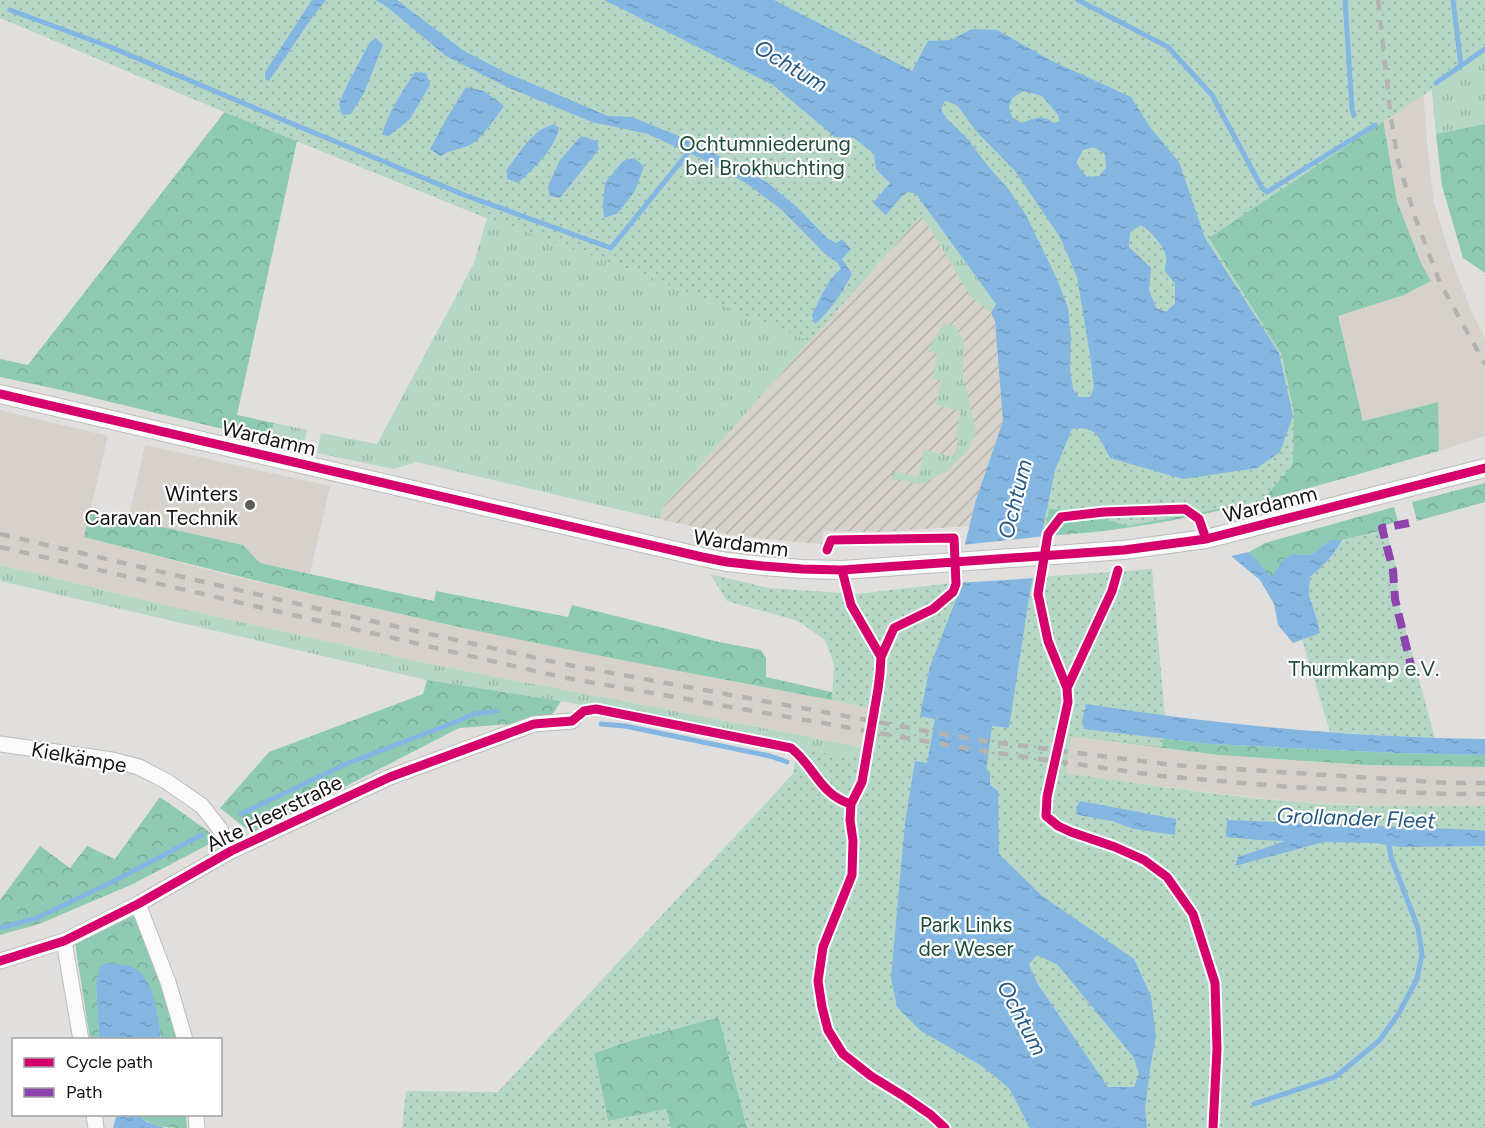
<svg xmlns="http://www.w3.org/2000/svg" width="1485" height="1128" font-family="Figtree,sans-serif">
	<defs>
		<pattern id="industrial-furrows" width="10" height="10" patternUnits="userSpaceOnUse" patternTransform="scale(1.5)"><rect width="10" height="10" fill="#d6d2cb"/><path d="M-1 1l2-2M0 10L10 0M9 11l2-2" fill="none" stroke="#b7b3ad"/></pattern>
		<pattern id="grass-tufts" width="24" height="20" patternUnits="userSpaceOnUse" patternTransform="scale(1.5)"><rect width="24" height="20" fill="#b6d7c6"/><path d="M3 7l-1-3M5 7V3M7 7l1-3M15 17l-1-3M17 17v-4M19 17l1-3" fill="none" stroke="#9cb8a9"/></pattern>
		<pattern id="forest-crowns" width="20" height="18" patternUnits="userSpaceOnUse" patternTransform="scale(1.5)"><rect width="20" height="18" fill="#8ecab2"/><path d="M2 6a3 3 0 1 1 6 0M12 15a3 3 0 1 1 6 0" fill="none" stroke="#7aad98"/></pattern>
		<pattern id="park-dots" width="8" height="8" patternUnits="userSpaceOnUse" patternTransform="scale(1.5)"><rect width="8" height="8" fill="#b6d7c6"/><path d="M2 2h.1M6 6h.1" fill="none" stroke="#9cb8a9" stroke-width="1.8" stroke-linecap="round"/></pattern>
		<pattern id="water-ripples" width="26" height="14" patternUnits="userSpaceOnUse" patternTransform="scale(1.5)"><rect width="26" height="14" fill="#84b6e2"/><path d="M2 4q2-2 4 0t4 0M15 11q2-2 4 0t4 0" fill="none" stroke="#719cc1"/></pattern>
	</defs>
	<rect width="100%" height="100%" fill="#e1dfdd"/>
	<path fill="#d6d2cb" d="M1416 0 1428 153 1434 202 1450 255 1471 310 1485 339V436L1439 451 1437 402 1363 421 1338 316 1404 295 1431 281 1421 263 1397 201 1382 113Z
		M0 410 108 436 84 537 224 574 398 614 590 654 869 707 882 752 805 736 424 663 178 608 0 565Z
		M145 445 330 486 310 574 260 563 243 545 128 520Z
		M1009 728 1219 755 1366 765 1485 767V806H1390L1299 802 1223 794 1120 781 988 761Z"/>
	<path fill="url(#industrial-furrows)" d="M927 209 995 321 1003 421 975 503 969 526 880 532 823 531 822 544 785 541 731 535 659 519 664 506Z"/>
	<path fill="url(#grass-tufts)" d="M1485 45V124L1436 134 1431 83Z
		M927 209 996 304 991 313 970 296 927 223 920 217Z
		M487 218 628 265 810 341 664 506 659 519 417 462 394 469 317 453 321 433 377 444 474 263Z
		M943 324 955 325 964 341 963 374 976 433 969 448 947 471 922 484 891 479 893 471 918 477 924 450 954 457 959 438 955 437 961 411 935 405 941 381 932 378 938 354 928 351 932 343Z
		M274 423 307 430 304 448 269 440Z
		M0 565 178 608 424 663 805 736 863 748 859 770 520 1069 793 774 797 749 561 701 427 680 0 581Z"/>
	<path fill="url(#forest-crowns)" d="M237 96 878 264 810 341 628 265 487 218 297 141 237 415 274 423 269 440 61 390 0 377V359L28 365Z
		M1382 113 1397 201 1421 263 1431 281 1404 295 1338 316 1363 421 1438 402 1439 451C1309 488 1178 530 1042 536L1055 470 1205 238Z
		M1485 124V273L1463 258 1442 186 1436 134Z
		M1485 483V502L1417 521 1412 502Z
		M1394 507 1398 521 1380 527 1381 531 1342 540H1330L1311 555 1294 554 1271 578 1249 552 1265 543Z
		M90 511 243 545 260 563 434 601 436 591 568 617 572 605 719 642 761 650 766 658V677L832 692V700C686 672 541 646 396 613 292 590 188 564 84 537Z
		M427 680 561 701 548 721 459 728 253 834 220 808 269 752 423 694Z
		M1084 729 1210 744 1397 753 1485 755V767L1366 765 1219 755 1071 736Z
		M160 797 219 839 133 884 39 924 0 935V900L40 846 70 868 87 846 115 859Z
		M131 916 137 918 141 925 171 1013 177 1039H161L157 1012 149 986 96 983 99 1039H90L75 943Z
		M719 1017 747 1128H671L666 1110 608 1121 594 1053 629 1041Z
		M138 1115H186L187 1128C167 1128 154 1128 138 1115Z"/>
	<path fill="url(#park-dots)" d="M0 0H1485V54L1209 238 1282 355 1294 412 1293 464 1262 501 1128 526 1075 510 1049 509 1044 536 965 545 975 503 1003 421 995 321 991 313 996 304 927 209 810 341 629 269 487 218 224 112 0 18Z
		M1386 530 1397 570 1398 601 1435 739 1330 732 1302 640 1320 632 1316 616 1309 596 1310 577C1324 567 1334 555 1342 540Z
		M1152 569 1165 717 1162 747 1071 736 1066 773C1143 784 1220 796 1297 802 1360 807 1423 806 1485 806V1128H747L719 1017 629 1041 594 1053 608 1121 666 1109 671 1128H402L406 1091 498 1092 793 774 797 749 861 758 869 708 832 700 834 664 825 640 798 621 727 601 710 574 768 588 857 594 952 583Z"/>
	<path fill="url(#water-ripples)" fill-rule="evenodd" d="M312 0H326L311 19 269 81 265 79V72Z
		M375 0H397L464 51 507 73 608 116 632 117 674 134 733 163 765 181 796 206 828 239 837 243 842 239 851 249 842 259 852 274C842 293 831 310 815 324L812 315C820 300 827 279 841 269L837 262 826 255 783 211 746 183 702 159 648 134 592 122 507 87 446 56 386 6Z
		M604 0H774L912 71 928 41 951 40 972 29 997 30 1052 61 1131 97 1150 127 1179 162 1205 238 1279 353 1293 416 1280 452 1257 468 1183 479 1110 458C1100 439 1097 425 1072 429L1055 470 1030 591 1009 728 992 726 986 771 990 772V785L998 791 999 854 1042 896 1134 959 1151 996 1156 1036 1150 1069 1145 1109 1147 1128H1030L1009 1088 982 1066 921 1031 897 1007 891 977 905 823 915 761 927 763 935 719 920 716 930 666 959 592 965 545 975 503 1003 421 995 321 991 313 996 304 916 194 908 192 902 196 886 215 873 203 890 183 876 169 874 154 854 138 835 137 773 85ZM1024 91 1042 96 1058 115 1060 121 1054 123C1044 114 1033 118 1022 123L1012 117 1009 107 1012 98ZM945 101 957 105 976 131 1015 171 1060 237 1077 277 1090 355 1094 388 1090 397H1079L1073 389 1070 369 1071 338 1068 308 1057 279 1026 215 1009 190 988 166 966 137 946 118 941 109ZM1094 147 1105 154 1106 168 1099 176 1087 177 1076 163 1083 150ZM1141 225C1151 232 1163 244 1166 256 1167 260 1165 266 1165 271L1175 284V303L1166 312 1156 308 1149 290 1151 268 1129 247 1130 232ZM1037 955 1058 965 1134 1058 1139 1074 1134 1087H1108L1037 983 1029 964Z
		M376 38 383 45 364 93 351 114 342 115 339 104 347 85 370 42Z
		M415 72 426 73 430 85 410 119 389 136 382 135C388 112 402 92 415 72Z
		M466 87 484 91 504 106C497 116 483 137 472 144 463 149 451 149 440 156L430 149 448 116Z
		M554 124 559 128C554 150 534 168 518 183L507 179V169L527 142 540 130Z
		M581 136 597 141 599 149 560 198 550 196 548 186 560 160Z
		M634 158 644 166 635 191 618 213 604 218 603 203 605 183 623 161Z
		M1330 540H1342C1334 555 1323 567 1310 577L1309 596 1316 616 1320 633 1293 643 1278 625 1274 604 1260 580 1231 556 1249 552 1271 577 1285 558 1294 554 1311 555Z
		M1086 704C1218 725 1352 737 1485 739V755L1397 753 1210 744 1084 729 1082 721Z
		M1080 801 1176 819 1175 835 1134 829 1112 821 1078 815 1076 808Z
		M1227 820 1478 830 1485 831V846L1400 847 1375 843 1324 842 1235 866 1238 857 1285 841 1258 840 1226 837Z
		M108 963C116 964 125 964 132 967 155 976 158 1018 161 1039H99L96 983 100 966Z
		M117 1114 138 1115 147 1122 165 1128H113Z"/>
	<path fill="#e1dfdd" d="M1045 536 1036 578 957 583 962 545Z"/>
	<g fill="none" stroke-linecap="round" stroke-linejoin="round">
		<path stroke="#84b6e2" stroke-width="5" d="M1078 0 1168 47 1212 95 1262 188 1267 192 1375 125
			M1345 0 1352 109 1354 115
			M1453 0 1461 66
			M10 10 113 48 281 119 467 196 611 248 691 149
			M1436 83 1485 49
			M601 724 625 726 770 756 787 762
			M241 814 346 764 453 723 474 714 497 711
			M0 928 37 918 114 881 202 835
			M1254 1104 1335 1077 1379 1041 1399 1013 1417 979 1422 954 1418 928 1391 857 1388 839"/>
		<g stroke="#bdbcba" stroke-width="17">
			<path id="minor" d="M0 744 112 760 139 767 166 781 202 806 220 829 231 851
				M138 904 168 982 185 1040
				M64 941 81 1040
				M0 961 64 941 138 904 231 851 390 777 534 724 572 721
				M94 1114 96 1128
				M196 1114 197 1128"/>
		</g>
		<g stroke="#bdbcba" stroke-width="20">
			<path id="tertiary" d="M0 394 702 557 727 562 763 566 802 569 842 570 1124 550 1206 539 1485 468"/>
		</g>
		<use href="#minor" stroke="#fafafa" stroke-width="15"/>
		<use href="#tertiary" stroke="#fafafa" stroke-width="18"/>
		<path stroke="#b3b3b2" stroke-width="4.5" stroke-dasharray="10 10" stroke-linecap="butt" d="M1378 0 1391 118 1398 161 1415 217 1440 283 1485 364
			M0 534 332 612 563 664 932 732 992 742 1172 765 1449 783H1485
			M0 547 561 677 930 742 990 752 1161 776 1290 787 1447 794H1485"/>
		<path stroke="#8e44ad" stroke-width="8" stroke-dasharray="15 8" stroke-linecap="butt" d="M1409 523 1382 528 1393 570 1395 599 1412 670"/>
		<g stroke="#fff" stroke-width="13">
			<path id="cycleway" d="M0 394 702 557 727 562 763 566 802 569 842 570 1124 550 1206 539 1485 468
				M827 550 831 540 954 538 956 584 953 592 933 609 894 628 881 657 880 673 878 689 862 782 851 804 850 820 853 841 852 875 823 947 818 981 822 1007 828 1030 843 1054 871 1076 905 1097 931 1115 945 1128
				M842 570 851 605 881 657
				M1118 570 1112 591 1067 688 1068 702 1047 797 1046 816 1058 826 1071 832 1115 847 1144 860 1167 877 1193 914 1215 983 1217 1049 1213 1128
				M1067 688 1048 641 1038 594 1048 534 1061 517 1104 512 1185 509 1199 519 1206 539
				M0 961 64 941 138 904 231 851 390 777 534 724 572 721 584 711 596 709 791 748C815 767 820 795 851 804"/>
		</g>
		<use href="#cycleway" stroke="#d6006c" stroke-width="9"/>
	</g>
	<circle fill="#5d5c5a" stroke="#fff" stroke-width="2" cx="250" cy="505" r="6"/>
	<g text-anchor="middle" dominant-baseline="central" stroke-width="4.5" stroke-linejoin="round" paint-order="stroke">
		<g font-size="21" fill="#204d3b" stroke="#fff">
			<text x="765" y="143">Ochtumniederung<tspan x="765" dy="24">bei Brokhuchting</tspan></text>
			<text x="1364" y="668">Thurmkamp e.V.</text>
			<text x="966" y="924">Park Links<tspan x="966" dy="24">der Weser</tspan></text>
		</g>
		<g font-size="21" fill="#161514" stroke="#fff">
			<text transform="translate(269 438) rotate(13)">Wardamm</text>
			<text transform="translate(1270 504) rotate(-14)">Wardamm</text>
			<text transform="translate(741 543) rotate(8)">Wardamm</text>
			<text transform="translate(79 757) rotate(10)">Kielkämpe</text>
			<text transform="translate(274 813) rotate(-26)">Alte Heerstraße</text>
		</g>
		<g font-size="21" fill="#161514" stroke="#fff" text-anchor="end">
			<text x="238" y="493">Winters<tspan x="238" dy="24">Caravan Technik</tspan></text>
		</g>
		<g font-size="22" font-style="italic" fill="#245782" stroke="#fff">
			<text transform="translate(791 66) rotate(31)">Ochtum</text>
			<text transform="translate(1015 499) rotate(-76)">Ochtum</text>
			<text transform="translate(1356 818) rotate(2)">Grollander Fleet</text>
			<text transform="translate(1022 1018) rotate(62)">Ochtum</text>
		</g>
	</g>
	<rect x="12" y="1038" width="210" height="78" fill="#ffffff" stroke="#a2a1a1" stroke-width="1.5"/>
	<rect x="24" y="1058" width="30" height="9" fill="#d6006c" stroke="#a2a1a1" stroke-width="1.5"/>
	<text x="66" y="1068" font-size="18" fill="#161514">Cycle path</text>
	<rect x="24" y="1088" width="30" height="9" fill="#8e44ad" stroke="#a2a1a1" stroke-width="1.5"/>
	<text x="66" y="1098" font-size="18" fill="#161514">Path</text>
</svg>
